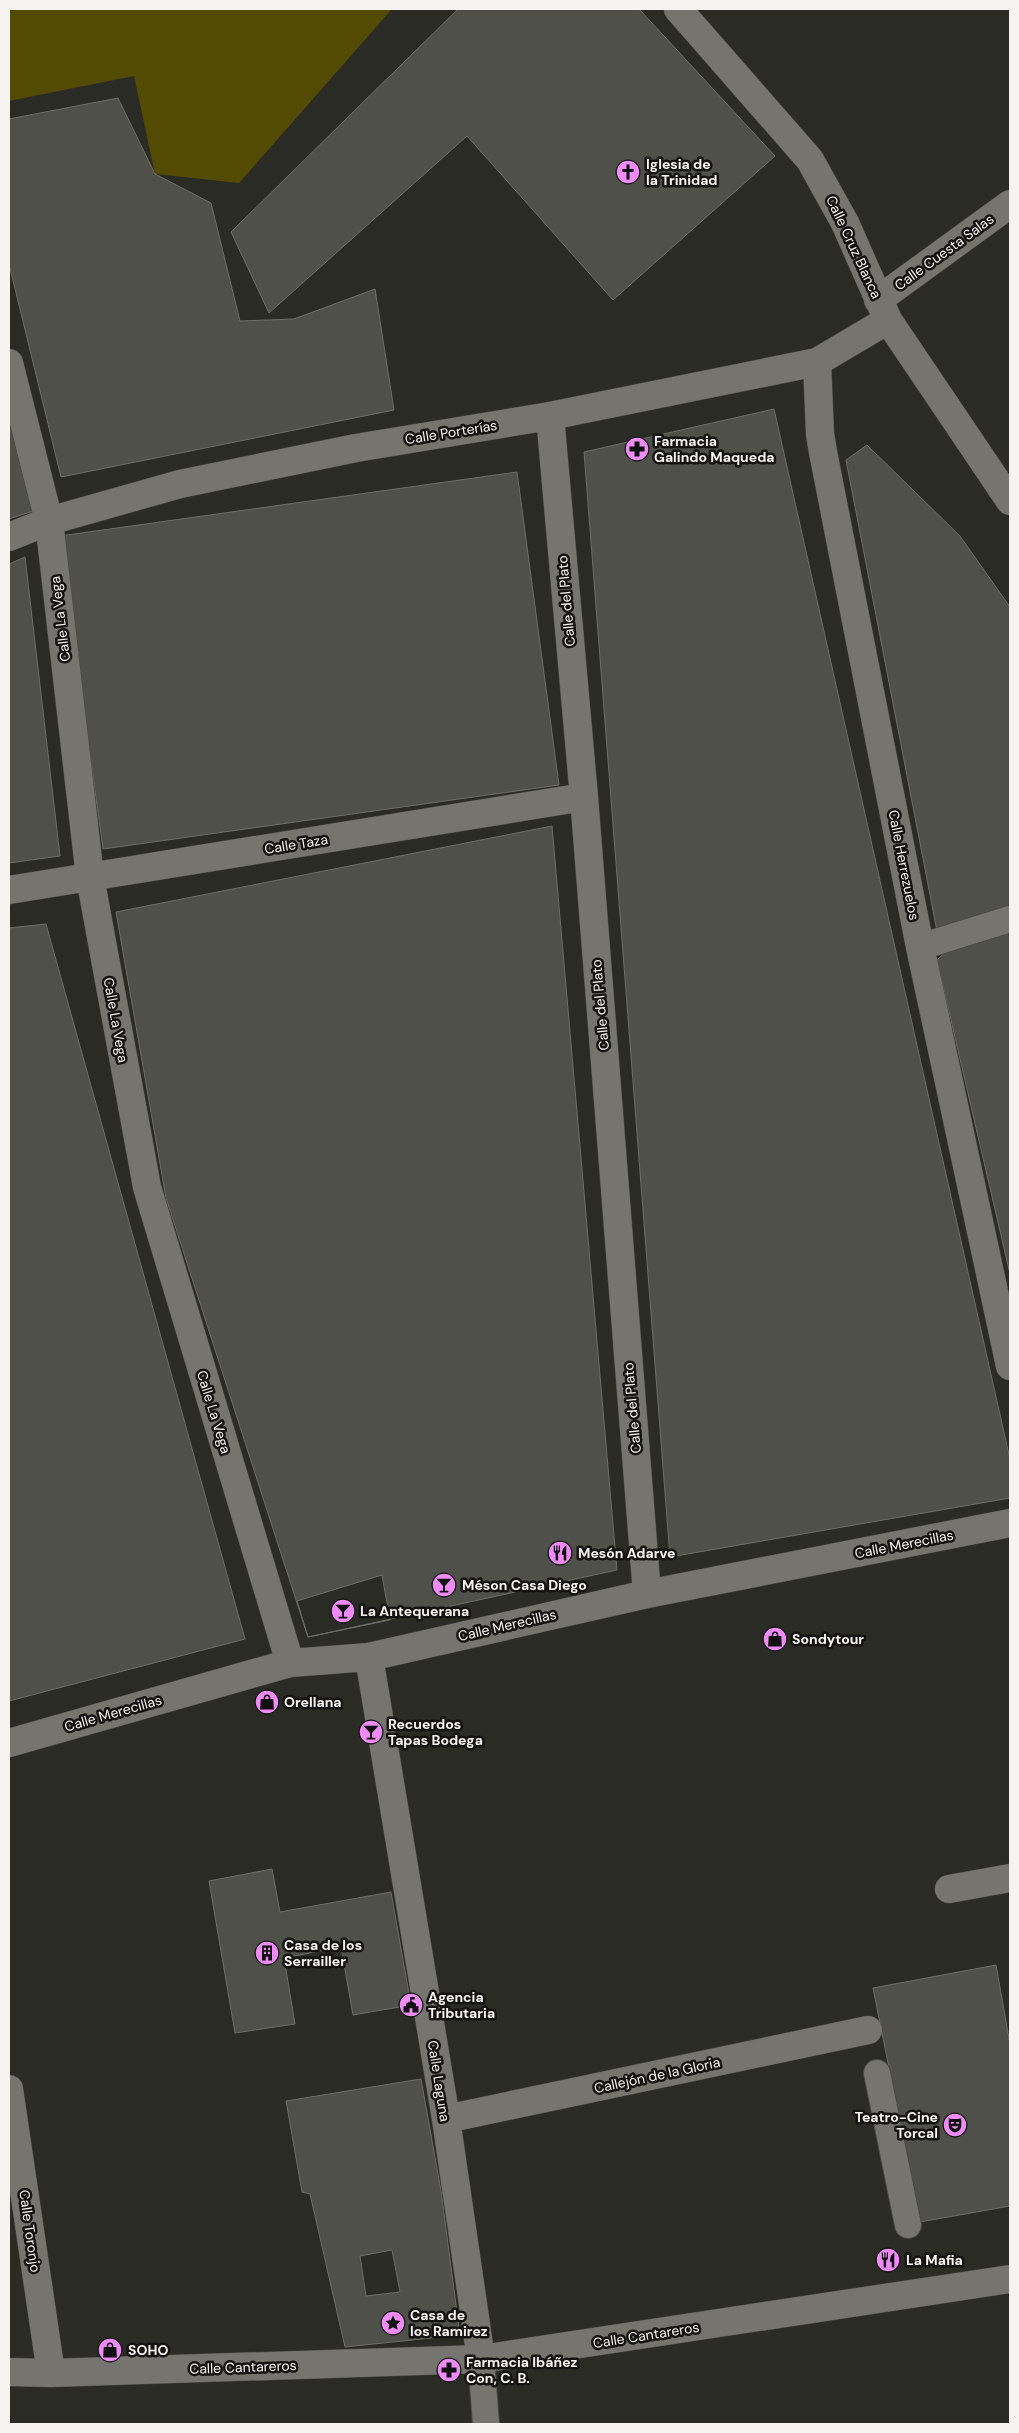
<svg xmlns="http://www.w3.org/2000/svg" width="1019" height="2433" font-family="'DM Sans',sans-serif">
	<rect width="100%" height="100%" fill="#2b2b26"/>
	<path fill="#534a04" d="M9 9H392L239 183 155 174 134 76 9 101Z"/>
	<path fill="#50504a" stroke="#6e6e68" fill-rule="evenodd" d="M458 9H639L775 156 613 300 467 136 269 313 231 232Z
		M118 98 155 174 211 203 240 321 294 319 375 289 394 410 61 477 9 264V119Z
		M774 409 1010 1459V1498L670 1557 584 452Z
		M9 418 36 510 9 519Z
		M867 445 960 536 1010 607V907L937 931 846 460Z
		M517 472 559 785 103 849 60 536Z
		M25 557 60 856 9 863V564Z
		M552 826 617 1570 308 1637 166 1198 116 912Z
		M46 924 245 1639 9 1701V928Z
		M1010 931V1274L937 960 946 951Z
		M382 1575 390 1620 308 1637 297 1601Z
		M272 1869 280 1912 391 1892 411 2005 353 2015 341 1947 284 1958 295 2024 235 2033 209 1881Z
		M996 1965 1010 2044V2206L920 2222 873 1988Z
		M421 2079 441 2191 460 2335 345 2347 310 2194 302 2192 286 2101ZM392 2250 400 2292 366 2296 360 2256Z"/>
	<g fill="none" stroke-linecap="round" stroke-linejoin="round">
		<g stroke="#4a4945" stroke-width="28">
			<path id="pedestrian" d="M920 947 1010 919
				M877 2073 908 2225
				M481 2359 486 2424"/>
		</g>
		<g stroke="#4a4945" stroke-width="29">
			<path id="minor" d="M817 362 820 434 823 452 920 947 1010 1366
				M9 363 49 521 90 877 147 1187 290 1663
				M550 416 584 797 647 1594
				M9 890 584 797
				M369 1657 446 2119 481 2359
				M9 1743 290 1663 369 1657 647 1594 1010 1523
				M949 1889 1010 1878
				M9 2089 51 2373
				M446 2119 868 2030"/>
		</g>
		<g stroke="#4a4945" stroke-width="29">
			<path id="tertiary" d="M678 9 810 160 845 223 888 320 1010 501
				M878 300 1010 204
				M9 537 49 521 180 484 356 448 550 416 817 362 888 320
				M9 2372 51 2373 481 2359 1010 2279"/>
		</g>
		<use href="#pedestrian" stroke="#75746e" stroke-width="26"/>
		<use href="#minor" stroke="#75746e" stroke-width="28"/>
		<use href="#tertiary" stroke="#75746e" stroke-width="28"/>
	</g>
	<defs>
		<g id="church-disc" transform="scale(1.25)"><circle r="9.5" fill="#ef8bf7" stroke="#131311"/><path d="M-1.2-6h2.4v3.5h3.3v2.4h-3.3V6h-2.4V-.1h-3.3v-2.4h3.3Z" fill="#111"/></g>
		<g id="pharmacy-disc" transform="scale(1.25)"><circle r="9.5" fill="#ef8bf7" stroke="#131311"/><path d="M-2-6h4v4h4v4h-4v4h-4v-4h-4v-4h4Z" fill="#111"/></g>
		<g id="restaurant-disc" transform="scale(1.25)"><circle r="9.5" fill="#ef8bf7" stroke="#131311"/><path d="M-5-6h1v4h1v-4h1v4h1v-4h1v5L-1.5 .5V6h-2V.5L-5-1ZM5-6V6H3V1.5H1.5Q1.5-4 5-6Z" fill="#111"/></g>
		<g id="bar-disc" transform="scale(1.25)"><circle r="9.5" fill="#ef8bf7" stroke="#131311"/><path d="M-6-5H6L.8 .8V4.5H3.5V6h-7V4.5H-.8V.8Z" fill="#111"/></g>
		<g id="shop-disc" transform="scale(1.25)"><circle r="9.5" fill="#ef8bf7" stroke="#131311"/><path d="M-5-2.5h2.3a2.7 3.5 0 0 1 5.4 0H5L5.5 6h-11ZM-1.5-2.5h3a1.5 2.3 0 0 0-3 0Z" fill="#111"/></g>
		<g id="building-disc" transform="scale(1.25)"><circle r="9.5" fill="#ef8bf7" stroke="#131311"/><path d="M-4-6H4V6H1V3H-1V6H-4ZM-2.5-4.3h1.7v1.8h-1.7ZM.8-4.3h1.7v1.8H.8ZM-2.5-1h1.7V.8h-1.7ZM.8-1h1.7V.8H.8Z" fill="#111"/></g>
		<g id="civic-disc" transform="scale(1.25)"><circle r="9.5" fill="#ef8bf7" stroke="#131311"/><path d="M-.6-6.5H3V-4.5H.6V-3L4-1V1h2V6H-6V1h2V-1L-.6-3ZM-1.2 2.5V6h2.4V2.5Z" fill="#111"/></g>
		<g id="theatre-disc" transform="scale(1.25)"><circle r="9.5" fill="#ef8bf7" stroke="#131311"/><path d="M-5-5.5Q0-4 5-5.5V0Q5 5 0 6Q-5 5-5 0ZM-3.3-2.5H-1v1.5H-3.3ZM1-2.5H3.3v1.5H1ZM-2.8 1Q0 5.5 2.8 1Z" fill="#111"/></g>
		<g id="sight-disc" transform="scale(1.25)"><circle r="9.5" fill="#ef8bf7" stroke="#131311"/><path d="M0-6L1.8-2.2L6-1.7L2.9 1.2L3.7 5.4L0 3.3L-3.7 5.4L-2.9 1.2L-6-1.7L-1.8-2.2Z" fill="#111"/></g>
	</defs>
	<g fill-rule="evenodd">
		<use href="#church-disc" x="628" y="172"/>
		<use href="#pharmacy-disc" x="637" y="449"/>
		<use href="#restaurant-disc" x="560" y="1553"/>
		<use href="#bar-disc" x="444" y="1585"/>
		<use href="#bar-disc" x="343" y="1611"/>
		<use href="#shop-disc" x="775" y="1639"/>
		<use href="#shop-disc" x="267" y="1702"/>
		<use href="#bar-disc" x="371" y="1732"/>
		<use href="#building-disc" x="267" y="1953"/>
		<use href="#civic-disc" x="411" y="2005"/>
		<use href="#theatre-disc" x="955" y="2125"/>
		<use href="#restaurant-disc" x="888" y="2260"/>
		<use href="#sight-disc" x="393" y="2323"/>
		<use href="#shop-disc" x="110" y="2350"/>
		<use href="#pharmacy-disc" x="449" y="2370"/>
	</g>
	<g text-anchor="middle" dominant-baseline="central" stroke-width="5" stroke-linejoin="round" paint-order="stroke">
		<g font-size="14" font-weight="bold" fill="#f5f4f1" stroke="#131311" text-anchor="start">
			<text x="646" y="164">Iglesia de<tspan x="646" dy="16">la Trinidad</tspan></text>
			<text x="654" y="441">Farmacia<tspan x="654" dy="16">Galindo Maqueda</tspan></text>
			<text x="578" y="1553">Mesón Adarve</text>
			<text x="462" y="1585">Méson Casa Diego</text>
			<text x="360" y="1611">La Antequerana</text>
			<text x="792" y="1639">Sondytour</text>
			<text x="284" y="1702">Orellana</text>
			<text x="388" y="1724">Recuerdos<tspan x="388" dy="16">Tapas Bodega</tspan></text>
			<text x="284" y="1945">Casa de los<tspan x="284" dy="16">Serrailler</tspan></text>
			<text x="428" y="1997">Agencia<tspan x="428" dy="16">Tributaria</tspan></text>
			<text x="938" y="2117" text-anchor="end">Teatro-Cine<tspan x="938" dy="16">Torcal</tspan></text>
			<text x="906" y="2260">La Mafia</text>
			<text x="410" y="2315">Casa de<tspan x="410" dy="16">los Ramirez</tspan></text>
			<text x="128" y="2350">SOHO</text>
			<text x="466" y="2362">Farmacia Ibáñez<tspan x="466" dy="16">Con, C. B.</tspan></text>
		</g>
		<g font-size="14" fill="#f5f4f1" stroke="#131311">
			<text transform="translate(854 247) rotate(65)">Calle Cruz Blanca</text>
			<text transform="translate(944 252) rotate(-36)">Calle Cuesta Salas</text>
			<text transform="translate(451 432) rotate(-9)">Calle Porterías</text>
			<text transform="translate(566 601) rotate(-95)">Calle del Plato</text>
			<text transform="translate(60 619) rotate(-97)">Calle La Vega</text>
			<text transform="translate(296 844) rotate(-9)">Calle Taza</text>
			<text transform="translate(904 865) rotate(79)">Calle Herrezuelos</text>
			<text transform="translate(600 1005) rotate(-95)">Calle del Plato</text>
			<text transform="translate(116 1020) rotate(80)">Calle La Vega</text>
			<text transform="translate(632 1408) rotate(-95)">Calle del Plato</text>
			<text transform="translate(214 1412) rotate(73)">Calle La Vega</text>
			<text transform="translate(904 1544) rotate(-11)">Calle Merecillas</text>
			<text transform="translate(507 1625) rotate(-13)">Calle Merecillas</text>
			<text transform="translate(113 1713) rotate(-16)">Calle Merecillas</text>
			<text transform="translate(657 2075) rotate(-12)">Callejón de la Gloria</text>
			<text transform="translate(439 2081) rotate(81)">Calle Laguna</text>
			<text transform="translate(30 2231) rotate(82)">Calle Toronjo</text>
			<text transform="translate(646 2335) rotate(-9)">Calle Cantareros</text>
			<text transform="translate(243 2367) rotate(-2)">Calle Cantareros</text>
		</g>
	</g>
	<rect width="1019" height="2433" fill="none" stroke="#f5f4f1" stroke-width="20"/>
</svg>
